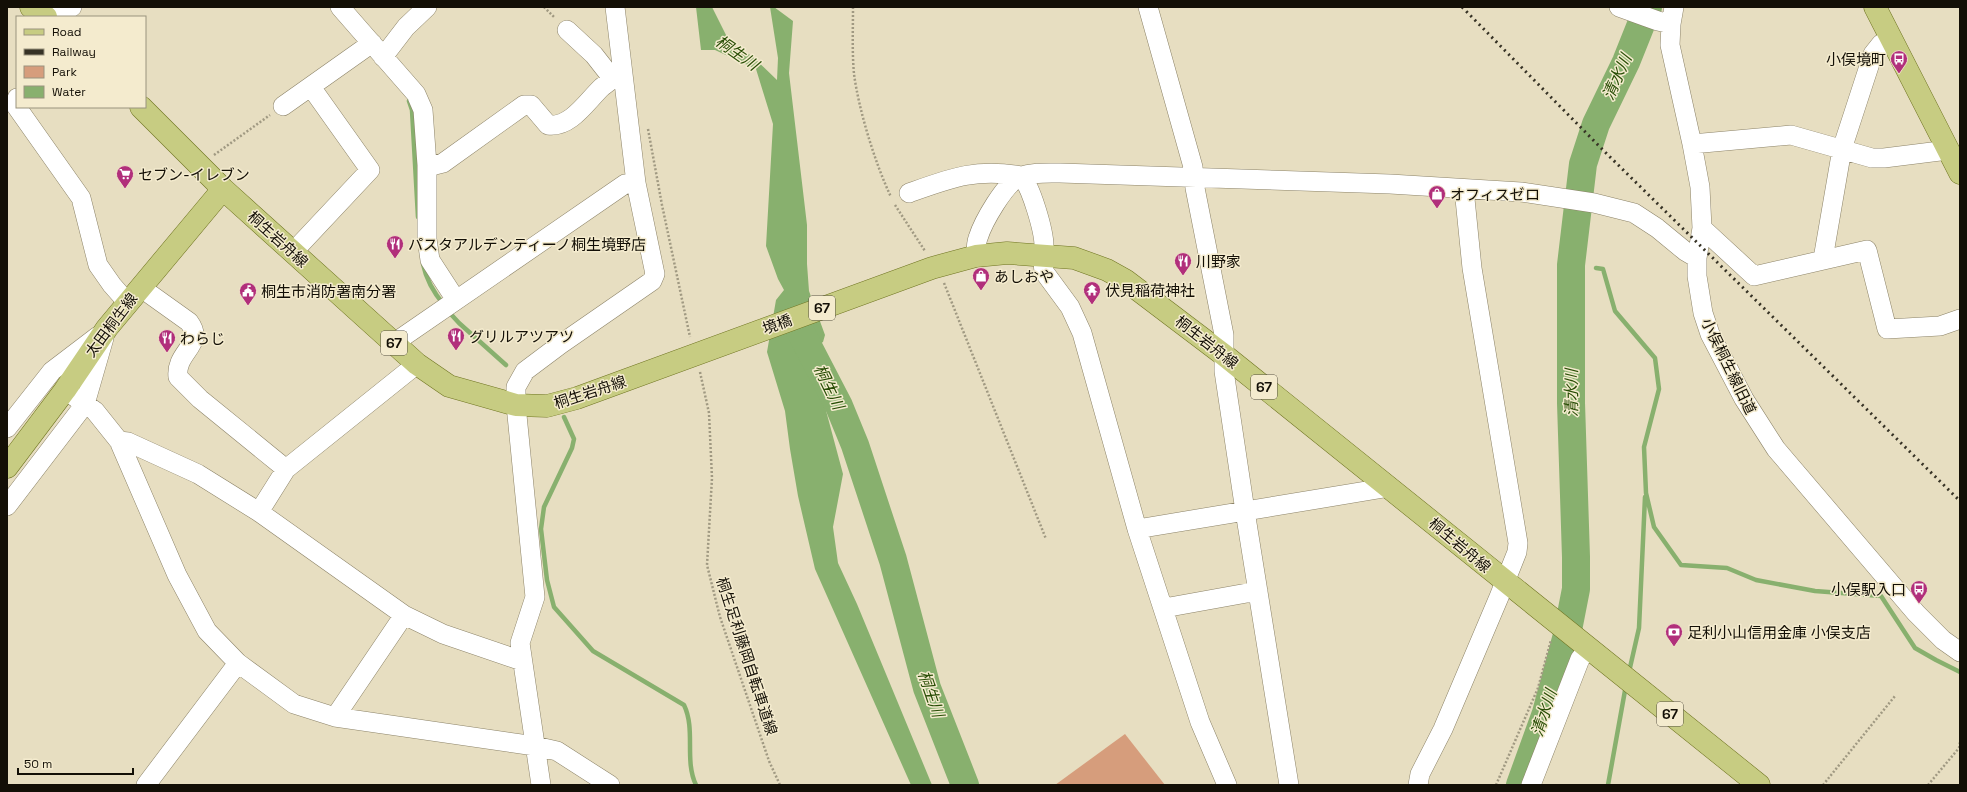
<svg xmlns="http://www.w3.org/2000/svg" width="1967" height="792" font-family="'Space Grotesk','Noto Sans JP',sans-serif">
	<rect width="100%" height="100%" fill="#e7dec1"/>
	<path fill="#d69d7c" d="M1125 734 1165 785H1055Z"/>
	<path fill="#88b06e" d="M696 7H712L730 43 752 56 777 80 778 58 770 7H774L793 21 789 73 807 225V264L809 291 825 335 823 342 813 348 817 377 843 474 833 527 838 563 857 604 932 785H911L815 569 798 496 790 449 785 411 767 352 776 300 784 290 778 279 766 246 773 124 756 69 715 50H701Z"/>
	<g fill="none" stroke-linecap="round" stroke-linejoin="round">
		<path stroke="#88b06e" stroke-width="4.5" d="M409 101 412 110 418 217
			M423 264C426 279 434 293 444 305
			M1596 268 1603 269 1615 311 1655 358 1659 389 1644 447 1646 493 1654 527 1681 565 1727 568 1756 580 1815 591 1881 596 1915 648 1936 660 1960 672
			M448 311 459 323 506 365
			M564 417 574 439 572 448 544 507 541 529 547 580 554 607 593 651 684 705C696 730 684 760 696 785
			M1629 672 1639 628 1645 497
			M1608 785 1626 685"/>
		<path stroke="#88b06e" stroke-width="28" d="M798 327 839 406 855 445 893 560 927 688 965 785
			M1520 785 1546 713 1567 635 1576 589V557L1571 403V265L1583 164 1596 124 1626 62 1648 7"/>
		<g stroke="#8c8368" stroke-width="20">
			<path id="minor" d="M340 7 416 94 423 110 427 165V239L430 260 456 300
				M1148 7 1193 167 1195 188 1224 335V371L1245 511 1289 785
				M1619 7 1658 21 1671 24
				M1674 7 1671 24 1670 45 1692 144 1700 187 1702 228 1697 258V276L1703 313 1710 334 1744 399 1776 449 1916 613 1943 640 1960 652
				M55 17 72 7
				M567 30 594 55 612 78
				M383 57 406 27 427 7
				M17 98 16 106 81 198 98 265 112 285 127 302
				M283 106 372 43
				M1692 144 1791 135 1872 158H1884L1948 150
				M427 165H435L443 163 524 105H531L548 125C571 128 587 101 602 87 608 82 615 77 622 73
				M909 193C951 178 976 168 1021 176 1031 186 1044 231 1044 246 1044 255 1041 264 1045 273L1070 307 1082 333 1137 529 1200 722 1227 785
				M1702 228 1754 276 1867 250 1887 329 1940 326 1960 319
				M293 252 370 170 311 87
				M976 256C976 250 976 243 978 238 983 222 1005 183 1020 177 1032 172 1048 173 1060 173L1390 184 1521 192 1594 203 1634 213 1657 228 1685 251 1697 258
				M1823 259 1842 149 1873 54 1881 44 1891 37
				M140 287 189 322C206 345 175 351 178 377L200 399 286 469
				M394 343 625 184 636 183
				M65 390 95 411 119 441 177 575 207 631 238 663 294 704 335 717 535 746 557 751 610 785
				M7 428 52 371 98 336
				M119 441 128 442 198 474 259 512 404 615 443 634 522 661
				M7 506 85 404 104 338
				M259 512 286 469 417 364
				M1137 529 1390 487
				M1164 608 1258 591
				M335 717 404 615
				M146 785 238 663
				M541 785 520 643 535 597 516 405V387L525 371 561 344 652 281 655 274 636 183 615 7
				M1418 785 1420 774 1443 729 1499 597 1517 552 1518 543 1472 268 1464 189
				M1531 785 1580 659 1588 649"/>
		</g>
		<g stroke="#6f7421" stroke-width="23">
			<path id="major" d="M31 7 46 17
				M1875 7 1960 173
				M141 107 223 189 417 364 449 386 516 405 547 406 577 398 932 268 976 256 1007 253 1074 258 1107 270 1125 280 1224 355 1759 785
				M7 467 65 390 107 328 223 189"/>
		</g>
		<path stroke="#a09982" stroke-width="2.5" stroke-dasharray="2 2" stroke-linecap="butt" d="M544 7 555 18
			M853 7C853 29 852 52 854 74 859 111 875 163 891 197
			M648 129 662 205 690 337
			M214 155 270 115
			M895 205 925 251
			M944 283 1046 539
			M700 372 709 413 712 478 707 565 720 617 769 761 780 785
			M1496 785 1538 688 1551 640
			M1823 785 1895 696
			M1928 785 1959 748 1960 742"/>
		<use href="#minor" stroke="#fff" stroke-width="19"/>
		<use href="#major" stroke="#c7cc82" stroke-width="22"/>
		<path stroke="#363225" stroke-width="3" stroke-dasharray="2 4" stroke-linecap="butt" d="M1462 7 1605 152 1960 501"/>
	</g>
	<defs>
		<g id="bus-pin" transform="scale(0.9)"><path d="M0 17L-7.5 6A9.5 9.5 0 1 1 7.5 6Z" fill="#b12f7b" stroke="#f4ebce"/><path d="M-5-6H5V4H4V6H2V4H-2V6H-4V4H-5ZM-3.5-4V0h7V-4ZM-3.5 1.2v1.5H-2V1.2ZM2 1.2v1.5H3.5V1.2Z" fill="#fff"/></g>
		<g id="supermarket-pin" transform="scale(0.9)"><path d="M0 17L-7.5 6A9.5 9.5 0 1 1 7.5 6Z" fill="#b12f7b" stroke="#f4ebce"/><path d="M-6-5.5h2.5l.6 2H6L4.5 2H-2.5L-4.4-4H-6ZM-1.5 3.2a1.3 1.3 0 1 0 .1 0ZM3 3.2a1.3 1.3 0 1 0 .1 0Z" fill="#fff"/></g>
		<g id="shop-pin" transform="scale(0.9)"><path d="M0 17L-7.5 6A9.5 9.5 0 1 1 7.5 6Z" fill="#b12f7b" stroke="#f4ebce"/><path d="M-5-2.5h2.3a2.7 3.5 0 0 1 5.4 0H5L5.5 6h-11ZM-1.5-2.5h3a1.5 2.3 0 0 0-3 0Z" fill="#fff"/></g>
		<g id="restaurant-pin" transform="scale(0.9)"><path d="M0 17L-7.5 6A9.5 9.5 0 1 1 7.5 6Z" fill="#b12f7b" stroke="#f4ebce"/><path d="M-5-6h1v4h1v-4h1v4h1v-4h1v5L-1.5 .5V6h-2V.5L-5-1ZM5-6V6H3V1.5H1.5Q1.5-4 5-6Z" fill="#fff"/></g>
		<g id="temple-pin" transform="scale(0.9)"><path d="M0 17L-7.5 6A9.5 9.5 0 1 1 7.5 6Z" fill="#b12f7b" stroke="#f4ebce"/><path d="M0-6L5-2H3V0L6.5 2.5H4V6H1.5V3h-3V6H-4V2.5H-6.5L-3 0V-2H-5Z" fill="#fff"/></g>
		<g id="civic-pin" transform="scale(0.9)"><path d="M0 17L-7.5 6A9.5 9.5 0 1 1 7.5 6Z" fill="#b12f7b" stroke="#f4ebce"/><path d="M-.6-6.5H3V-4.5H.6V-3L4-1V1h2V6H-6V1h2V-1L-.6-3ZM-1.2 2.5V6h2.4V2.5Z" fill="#fff"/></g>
		<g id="bank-pin" transform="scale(0.9)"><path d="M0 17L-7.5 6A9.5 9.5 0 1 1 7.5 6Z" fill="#b12f7b" stroke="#f4ebce"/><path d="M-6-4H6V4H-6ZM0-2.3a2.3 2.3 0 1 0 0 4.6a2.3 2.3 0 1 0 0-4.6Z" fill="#fff"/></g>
	</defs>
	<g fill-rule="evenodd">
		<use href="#bus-pin" x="1899" y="59"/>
		<use href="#supermarket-pin" x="125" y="174"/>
		<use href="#shop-pin" x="1437" y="194"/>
		<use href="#restaurant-pin" x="395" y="244"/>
		<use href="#restaurant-pin" x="1183" y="261"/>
		<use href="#shop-pin" x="981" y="276"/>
		<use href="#temple-pin" x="1092" y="290"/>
		<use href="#civic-pin" x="248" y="291"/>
		<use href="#restaurant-pin" x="456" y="336"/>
		<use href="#restaurant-pin" x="167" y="338"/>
		<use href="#bus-pin" x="1919" y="589"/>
		<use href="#bank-pin" x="1674" y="632"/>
	</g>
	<g text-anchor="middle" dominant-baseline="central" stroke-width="3" stroke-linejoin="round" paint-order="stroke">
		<g fill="#f4ebce" stroke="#565142" stroke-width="1">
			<rect x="809" y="296" width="26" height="24" rx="3"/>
			<rect x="381" y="331" width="26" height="24" rx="3"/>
			<rect x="1251" y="375" width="26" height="24" rx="3"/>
			<rect x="1657" y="702" width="26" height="24" rx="3"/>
		</g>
		<g font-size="14" font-weight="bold" fill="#130f06">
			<text x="822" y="308">67</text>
			<text x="394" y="343">67</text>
			<text x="1264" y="387">67</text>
			<text x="1670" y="714">67</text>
		</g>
		<g font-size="15" fill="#130f06" stroke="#f4ebce" text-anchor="start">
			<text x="1886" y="59" text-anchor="end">小俣境町</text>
			<text x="138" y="174">セブン-イレブン</text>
			<text x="1450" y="194">オフィスゼロ</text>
			<text x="408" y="244">パスタアルデンティーノ桐生境野店</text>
			<text x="1196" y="261">川野家</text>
			<text x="994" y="276">あしおや</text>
			<text x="1105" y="290">伏見稲荷神社</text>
			<text x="261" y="291">桐生市消防署南分署</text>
			<text x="469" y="336">グリルアツアツ</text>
			<text x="180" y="338">わらじ</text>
			<text x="1906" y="589" text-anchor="end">小俣駅入口</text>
			<text x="1687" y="632">足利小山信用金庫 小俣支店</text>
		</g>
		<g font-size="15" fill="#130f06" stroke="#f4ebce">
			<text transform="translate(278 239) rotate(42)">桐生岩舟線</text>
			<text transform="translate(777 324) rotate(-20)">境橋</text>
			<text transform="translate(111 325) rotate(-53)">太田桐生線</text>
			<text transform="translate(1207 342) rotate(38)">桐生岩舟線</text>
			<text transform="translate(1729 366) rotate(64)">小俣桐生線旧道</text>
			<text transform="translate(590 392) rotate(-18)">桐生岩舟線</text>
			<text transform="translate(1460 545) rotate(40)">桐生岩舟線</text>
			<text transform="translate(747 656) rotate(72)">桐生足利藤岡自転車道線</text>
		</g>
		<g font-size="16" font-style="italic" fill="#294e06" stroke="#f4ebce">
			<text transform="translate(737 53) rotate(35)">桐生川</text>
			<text transform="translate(1617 77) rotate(-66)">清水川</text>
			<text transform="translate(829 387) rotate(64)">桐生川</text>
			<text transform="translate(1571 393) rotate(-90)">清水川</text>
			<text transform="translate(931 694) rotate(71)">桐生川</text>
			<text transform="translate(1544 713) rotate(-72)">清水川</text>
		</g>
	</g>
	<rect width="1967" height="792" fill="none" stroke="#130f06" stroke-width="16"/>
	<rect x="16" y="16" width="130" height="92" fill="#f4ebce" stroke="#9a937e"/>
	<rect x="24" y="29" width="20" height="6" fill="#c7cc82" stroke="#9a937e"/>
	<text x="52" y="36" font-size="12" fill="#130f06">Road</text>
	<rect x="24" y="49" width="20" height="6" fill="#363225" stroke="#9a937e"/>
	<text x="52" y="56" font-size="12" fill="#130f06">Railway</text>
	<rect x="24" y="66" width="20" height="12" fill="#d69d7c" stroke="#9a937e"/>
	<text x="52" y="76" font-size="12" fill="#130f06">Park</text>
	<rect x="24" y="86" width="20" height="12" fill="#88b06e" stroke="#9a937e"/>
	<text x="52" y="96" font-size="12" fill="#130f06">Water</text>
	<path d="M18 768v6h115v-6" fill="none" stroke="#130f06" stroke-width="2"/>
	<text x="24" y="768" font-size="12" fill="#130f06" stroke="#f4ebce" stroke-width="3" paint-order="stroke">50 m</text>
</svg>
